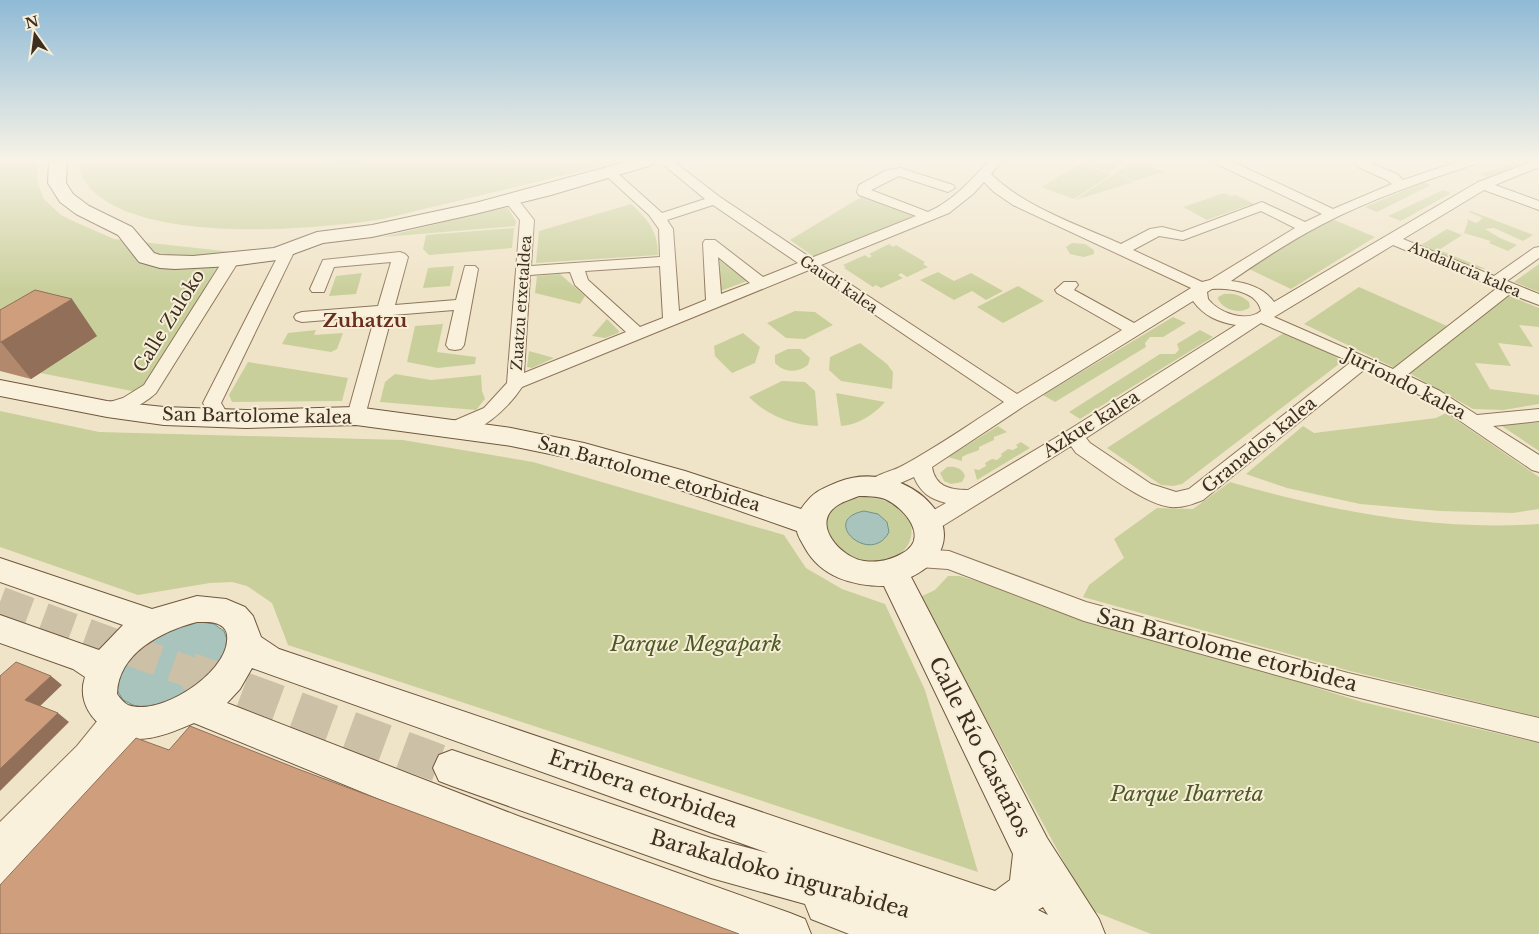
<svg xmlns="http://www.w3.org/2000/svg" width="1539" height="934" font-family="'Libre Baskerville',serif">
	<rect width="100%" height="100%" fill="#f0e4c8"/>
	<path fill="#c9cf9b" d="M0 161H39L37 179 43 198 61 215 73 221 114 239 233 252 202 293 150 385 142 393 25 370 0 362Z
		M79 161H622L383 219C314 230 126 247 83 179 80 174 80 166 79 161Z
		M1077 161H1126L1109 172Z
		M1133 161H1143L1164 172 1134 181 1116 172Z
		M1520 161H1536L1488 177 1480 174Z
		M1081 163 1111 175 1074 199 1041 187Z
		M1116 173 1134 182 1075 200Z
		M1423 182 1431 185 1377 212 1365 207Z
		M1443 190 1451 193 1401 221 1388 216Z
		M1224 193 1232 196 1236 195 1258 206 1254 207 1249 205 1207 220 1183 207Z
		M861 197 913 216 814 257 790 240Z
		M631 204C648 219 658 231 658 255L536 263 539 231Z
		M507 207 516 221 515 226 383 237Z
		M1471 211 1533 235 1523 241 1494 228 1485 229 1500 238 1517 245 1508 251 1489 243 1491 241 1464 233 1468 221 1467 219 1476 223 1483 218 1469 212Z
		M1332 219 1375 237 1291 289 1247 268Z
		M514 228 512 248 429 255 423 249 426 235Z
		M1447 229 1462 235 1439 250 1486 269 1476 268 1421 245Z
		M1072 243 1085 244 1094 250V254L1084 257 1070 254 1066 247Z
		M889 244 893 247 896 245 925 262 923 264 928 267 907 277 901 273 898 275 903 278 881 288 876 285 873 287 844 268 846 267 843 265 865 255 869 258 872 256 869 254Z
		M717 254 750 280 720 291Z
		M1539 264V292L1514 282Z
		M454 266 450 286 423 288 428 268Z
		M938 272 954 281 971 273 1003 291 986 300 972 291 954 300 920 280Z
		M362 273 356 294 329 296 336 276Z
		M560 274 585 296 580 304 535 293 537 276Z
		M1018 286 1044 301 1003 323 977 307Z
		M1359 287 1447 326 1395 368 1304 324Z
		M1224 294C1233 293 1242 295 1249 302L1250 307C1241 315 1223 310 1218 299V297Z
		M1507 295 1539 308V327L1519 325 1533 347 1498 343 1511 366 1475 363 1490 389 1539 395V404L1503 410 1473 409 1409 373Z
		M795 311 815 312 833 325 805 339 786 338 767 323Z
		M1173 317 1186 323 1163 337H1150L1145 343 1146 347 1055 402 1043 395Z
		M607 319 619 331 618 333 605 338 592 336Z
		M443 324 437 352 476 357 475 364 438 368 407 362 415 326Z
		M316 330 314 335 343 333 337 349 331 352 282 344 288 333Z
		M1200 330 1213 337 1080 419 1069 412 1160 354H1175L1179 350 1177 344Z
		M743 333 760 347 755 363 732 373 715 356 714 346Z
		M1284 333 1335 356 1339 360V364L1182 484 1173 486 1161 485 1107 448Z
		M860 343 887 364 893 372 892 389 841 381 829 370 830 357Z
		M788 349H800L810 358 808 365C798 373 784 373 775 363V355Z
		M529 351 554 358 532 368 527 367Z
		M248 362 348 378 342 401 232 402 229 395Z
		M395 374 431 380 481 375 482 391 485 399 476 410 380 402 385 382Z
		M782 381 805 382 815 391 818 426C791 425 768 416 749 397Z
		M836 393 885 402C874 415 857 425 841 426Z
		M0 411 99 432 403 440 533 462 784 535 806 568 842 589 885 604 925 690 978 872 288 645 272 603 247 586 232 582 210 583 138 595 0 547Z
		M1446 413 1539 477V509L1513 513 1440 511 1360 504 1287 488 1246 474 1303 426 1314 433 1436 418Z
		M1539 422V451L1499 424 1534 423Z
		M998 426 1007 432 994 437V440L979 447V450C973 453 968 453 962 457V461L948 457Z
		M1021 442 1030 448 977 480 974 469 979 470 986 466 985 463 992 459 997 460 1002 456 1001 454 1008 449 1013 450 1018 447 1016 445Z
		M947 467C955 466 962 468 965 476L962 482 951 484 944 481 940 473Z
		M1230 482C1330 511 1434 531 1539 524V717L1350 671 1083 597 1089 585 1124 558 1114 539 1157 508 1193 509Z
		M867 497C880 499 892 501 902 510 918 525 913 549 894 557 838 581 789 504 867 497Z
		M948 576H960L1362 702 1539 743V934H1151L1090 910 920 597 935 590Z"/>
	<path fill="#a9c4bc" stroke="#6f938a" d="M864 511 878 514 887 522 889 532C871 567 818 520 864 511Z
		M200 621 214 624 224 631 228 642 227 655 189 695 151 707 135 706 123 700 117 690V677L123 663 149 637Z"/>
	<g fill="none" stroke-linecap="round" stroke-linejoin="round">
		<path stroke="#6f938a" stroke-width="4" d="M335 161H363"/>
		<path stroke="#ccc0a6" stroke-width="31" stroke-dasharray="31 15" stroke-linecap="butt" d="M0 602 192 673"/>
		<path stroke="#ccc0a6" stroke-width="38" stroke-dasharray="38 19" stroke-linecap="butt" d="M189 671 452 768"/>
		<g stroke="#8d765c" stroke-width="2">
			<path id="street" d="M659 161H673L720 197 811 258 916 216 859 195 857 192 859 185 887 170 900 168 953 185 955 188 948 192 899 176 871 190 928 212C953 201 971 180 989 161H1002L991 174C1026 208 1077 224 1121 244L1150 229 1162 227 1182 232 1262 202 1305 222 1322 214 1217 164 1215 161H1231L1333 209 1392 184 1387 180 1358 167 1356 163 1357 161H1371L1370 163 1397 174 1403 180 1460 161H1478L1476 164C1423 181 1371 199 1321 225 1290 241 1260 261 1231 281 1248 283 1264 288 1274 302L1478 182 1534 161H1539V167L1495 185 1539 201V210L1484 190 1403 239 1494 276 1534 248 1539 247V258L1507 281 1539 294V305L1510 294 1407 375 1440 391 1477 415 1539 409V421L1493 426 1539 455V472L1532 470 1428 399 1365 369 1203 500C1195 503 1186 507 1177 507 1150 510 1099 468 1076 453L1071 446 936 530 928 532 920 530 917 524 920 518 946 503C930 499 920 492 914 477L882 491 875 493 868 491 865 486C871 475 891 472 902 466 937 447 970 424 1004 402L809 270 522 387C509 407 476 440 449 433L446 428 449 423 484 408 507 383 520 220 504 200 506 197H516L534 220 531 266 660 257 659 229 649 215 602 172 603 169H613L662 213 705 199ZM984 182 994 192 1013 205 1191 288 1134 323 1074 290 1078 285 1076 282H1064L1055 290 1057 293 1122 330 1017 394 821 265 949 213 973 194ZM713 205 798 263 763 277 715 240H705L703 243 706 300 679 311 673 229 667 220ZM1261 211 1295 228 1210 280 1202 282 1133 250 1159 236 1183 240ZM1393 245 1497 288 1393 369 1274 317ZM718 257 750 283 721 294ZM660 266 663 318 640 327 588 280 585 271ZM570 272 575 285 626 332 524 373 530 275ZM1212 289C1229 288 1257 291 1261 311 1246 323 1219 313 1208 299L1207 292ZM1193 301C1204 316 1218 322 1236 325L1067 431 968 490C949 490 935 486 932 467L1024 406ZM1261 323 1351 362 1189 489 1176 492 1151 484 1090 443 1086 438Z
				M288 246 293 247 295 250 221 403 230 418 228 422 221 424 214 422 203 403 281 250 283 247Z
				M400 252 405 254 408 257 395 305 456 300 465 266H475L478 269 464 345 461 349 455 350 449 349 446 345 454 310 392 315 365 416 363 420 356 422 349 420 347 416 375 316 302 322 296 320 294 317 296 314 302 312 378 306 391 262 334 267 324 292H312L310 289 323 260Z
				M232 254 237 256 240 259 156 393C143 405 118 418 100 413L98 409 100 405 123 398 144 385 224 259 227 256Z
				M919 549 949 551 1086 602 1348 673 1539 718V742L1348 695 1084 621 948 569 919 567 911 564 908 558 911 552Z
				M116 705 125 709 128 715 138 710 147 714 151 722 147 730 10 884 0 889V822L77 746 107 709Z"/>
		</g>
		<g stroke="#6f573f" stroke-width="2">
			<path id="secondary" d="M49 161H67L66 183 73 194 89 206 132 227 154 253 160 255 193 256 274 248 317 232 372 225 475 203 629 161H655L652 165 551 195 475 214 372 237 323 243 277 260 232 266 175 269 160 268 139 262 118 235 76 214 60 202 48 183Z
				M0 380 107 401 164 407 246 410 356 407 511 428 584 443 685 471 801 509C813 492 819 490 838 482 909 454 991 538 911 577L1047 838 1099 919 1105 934H849L811 919 805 904 711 878 452 786 439 781 433 768 439 755 452 750 711 838 768 853 252 668 240 689 227 703 518 816 790 913 805 919 811 934H732L518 856 194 723C177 730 157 739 139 739 106 739 74 710 85 677L73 669 0 643V615L99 650 123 625 0 582V558L152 609 197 596 226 599 245 607 253 616 261 637 279 649 995 891 1010 880 1013 854 884 586C853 586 821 577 805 548 802 542 798 537 797 531L666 485 584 461 511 446 356 425 246 428 164 425 107 417 0 396ZM859 496C867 496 877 496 885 499 905 508 931 539 901 554 890 560 878 563 864 561 841 558 809 523 838 505 844 501 852 499 859 496ZM197 622C204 622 214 621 220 625 226 628 228 634 227 641 225 674 160 717 128 705 124 703 120 698 117 694 118 653 162 631 197 622ZM1043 907 1048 915 1038 910Z"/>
		</g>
		<use href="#street" fill="#faf1dc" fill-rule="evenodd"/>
		<use href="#secondary" fill="#faf1dc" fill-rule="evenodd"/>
	</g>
	<path fill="#b2896c" d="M0 310 97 336 31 379 0 371Z"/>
	<path fill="#916f58" d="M72 299 97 336 31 379 1 342Z
		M51 676 62 685 37 709 25 700Z
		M58 713 69 722 0 791V769Z"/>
	<path fill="#cf9f7d" stroke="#916f58" d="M35 290 72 299 1 342H0V310Z
		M16 662 51 676 25 700 58 713 0 769V676Z
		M190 726 298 769 739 934H0V885L136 738 169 750Z"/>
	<linearGradient id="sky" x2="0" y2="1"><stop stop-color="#8fbad6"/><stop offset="0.55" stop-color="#f8f3e6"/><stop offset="1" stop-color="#f8f3e6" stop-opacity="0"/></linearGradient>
	<rect width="1539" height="291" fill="url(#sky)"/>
	<g text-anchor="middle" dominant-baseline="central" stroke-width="4" stroke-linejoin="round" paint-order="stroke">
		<g font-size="15" fill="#3d2e20" stroke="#f7eed8">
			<text transform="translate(1465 269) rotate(23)">Andalucia kalea</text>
			<text transform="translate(839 284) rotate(34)">Gaudi kalea</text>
			<text transform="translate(521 303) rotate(-86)">Zuatzu etxetaldea</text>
		</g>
		<g font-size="18" fill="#3d2e20" stroke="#f7eed8">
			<text transform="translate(169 321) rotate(-58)">Calle Zuloko</text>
			<text transform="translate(1405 384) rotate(27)">Juriondo kalea</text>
			<text transform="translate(257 416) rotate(1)">San Bartolome kalea</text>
			<text transform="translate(1091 424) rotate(-32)">Azkue kalea</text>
			<text transform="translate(1259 445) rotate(-39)">Granados kalea</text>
			<text transform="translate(649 474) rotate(16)">San Bartolome etorbidea</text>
		</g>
		<g font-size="19" font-weight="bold" fill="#6b2e1e" stroke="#f7eed8">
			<text x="365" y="320">Zuhatzu</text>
		</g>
		<g font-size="21" font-style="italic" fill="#4d5a26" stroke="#f7eed8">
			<text x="696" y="644">Parque Megapark</text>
			<text x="1187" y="794">Parque Ibarreta</text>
		</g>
		<g font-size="21" fill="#3d2e20" stroke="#f7eed8">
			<text transform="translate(1227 650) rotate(15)">San Bartolome etorbidea</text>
			<text transform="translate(980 747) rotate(63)">Calle Río Castaños</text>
			<text transform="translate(643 789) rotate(19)">Erribera etorbidea</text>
			<text transform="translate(780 874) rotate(16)">Barakaldoko ingurabidea</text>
		</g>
	</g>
	<g transform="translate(35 35) rotate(346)" stroke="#f7eed8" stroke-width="4" paint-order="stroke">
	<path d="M0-4L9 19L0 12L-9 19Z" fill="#3d2e20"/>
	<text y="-8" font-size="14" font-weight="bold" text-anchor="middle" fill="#3d2e20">N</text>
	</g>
</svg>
